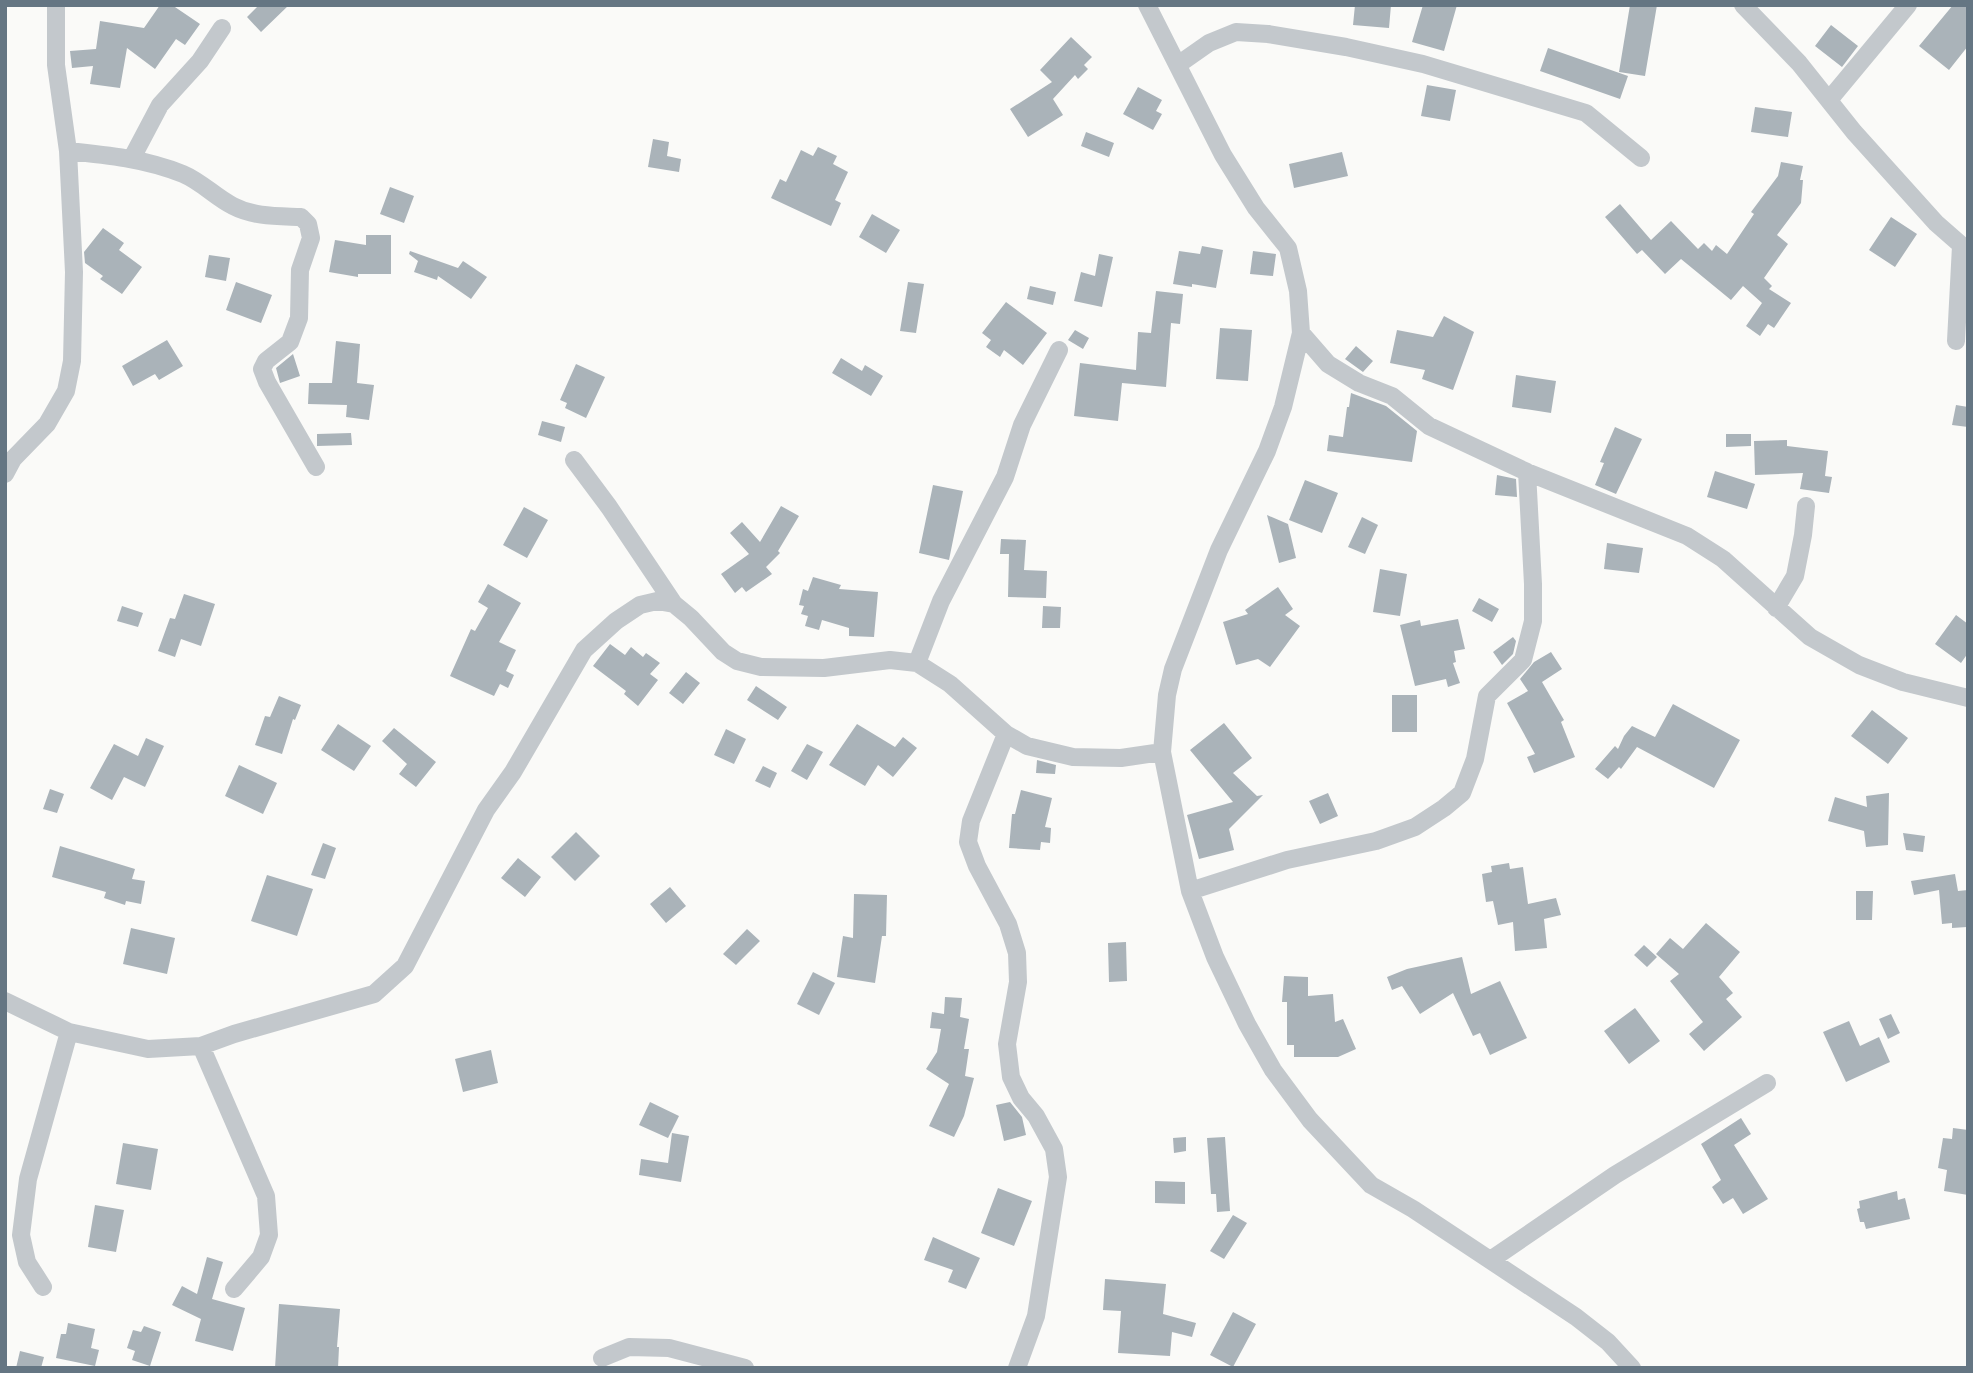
<svg xmlns="http://www.w3.org/2000/svg" width="1973" height="1373" font-family="Arial,sans-serif">
	<rect width="100%" height="100%" fill="#fafaf8"/>
	<path fill="#aab3b9" d="M160 5H172L200 24 185 45 176 39 155 69 127 48 120 88 90 84 93 66 72 68 70 51 96 49 100 21 144 28Z
		M259 5H289L261 32 247 17Z
		M1355 5H1391L1389 28 1353 25Z
		M1423 5H1457L1444 51 1412 42Z
		M1630 5H1657L1645 76 1619 72Z
		M1953 5H1968V46L1949 70 1919 46Z
		M1831 25 1858 46 1842 67 1815 46Z
		M1071 37 1092 57 1084 65 1088 69 1078 79 1075 75 1053 99 1063 115 1028 137 1010 109 1052 82 1040 70Z
		M1548 48 1628 76 1620 99 1540 71Z
		M1427 85 1456 90 1450 121 1421 116Z
		M1138 87 1162 100 1156 111 1162 114 1153 130 1123 114Z
		M1755 107 1792 112 1788 137 1751 132Z
		M1086 132 1114 143 1109 157 1081 146Z
		M653 139 669 142 667 156 681 159 679 172 648 167Z
		M818 147 837 156 833 164 848 172 835 200 841 203 831 226 771 198 780 179 786 182 801 150 813 156Z
		M1342 152 1348 176 1294 188 1289 164Z
		M1781 162 1803 166 1800 180H1803L1801 203 1777 235 1788 244 1764 278 1772 286 1769 289 1791 303 1774 328 1768 324 1760 336 1746 326 1762 303 1743 286 1731 300 1681 259 1665 274 1642 250 1637 254 1605 217 1620 204 1651 240 1671 221 1698 249 1704 243 1712 251 1716 245 1727 254 1754 214 1751 212 1778 176Z
		M390 187 414 196 404 223 380 214Z
		M872 214 900 230 886 253 859 237Z
		M1891 217 1917 234 1895 267 1869 250Z
		M103 228 124 243 119 250 142 267 122 294 100 279 103 276 85 263 84 252Z
		M366 235H391V274H358V277L329 272 335 240 366 245Z
		M1202 246 1223 250 1216 288 1192 284V287L1173 284 1179 251 1200 254Z
		M410 251 458 268 463 261 487 277 471 299 438 276 437 280 414 272 418 261 409 254Z
		M1253 251 1276 254 1273 276 1250 274Z
		M1099 254 1113 257 1102 307 1074 301 1081 272 1095 276Z
		M209 255 230 258 226 281 205 277Z
		M236 282 272 295 261 323 226 310Z
		M908 282 924 284 916 333 900 331Z
		M1030 286 1056 292 1053 305 1027 299Z
		M1156 291 1183 294 1180 324 1171 323 1166 387 1122 383 1118 421 1074 416 1080 363 1136 370 1138 332 1151 333Z
		M1006 302 1047 333 1023 365 1004 350 1000 357 986 347 991 340 982 333Z
		M1444 316 1474 332 1453 390 1422 379 1425 370 1390 363 1397 330 1433 337Z
		M1220 328 1252 330 1248 381 1216 379Z
		M1075 330 1089 338 1083 349 1068 340Z
		M167 340 183 366 159 380 155 374 133 386 122 366Z
		M336 341 360 344 357 383 374 385 369 420 346 417 347 405 308 404 309 383H332Z
		M1356 346 1373 361 1363 372 1345 359Z
		M293 354 300 376 280 383 276 368Z
		M841 358 862 371 865 365 883 376 871 396 832 373Z
		M576 364 605 377 586 418 565 408 567 403 560 400Z
		M1516 375 1556 381 1551 413 1512 407Z
		M1351 393 1386 406 1417 431 1412 462 1327 451 1329 435 1343 437 1347 407H1349Z
		M1956 405 1968 407V427L1952 425Z
		M542 421 565 427 561 442 538 435Z
		M1615 427 1642 439 1616 494 1595 485 1604 463 1600 462Z
		M351 433 352 445 317 446V434Z
		M1726 434H1751V446L1726 447Z
		M1787 440V446L1828 451 1825 476 1832 477 1829 493 1800 489 1803 473 1755 475 1754 441Z
		M1715 471 1755 484 1747 509 1707 497Z
		M1497 475 1516 479 1517 497 1495 495Z
		M1305 480 1338 493 1322 533 1289 520Z
		M933 485 963 491 949 560 919 553Z
		M781 506 799 516 778 551 780 553 766 567 772 574 746 592 742 587 735 593 721 574 749 554 730 533 742 522 760 542Z
		M524 507 548 520 527 558 503 545Z
		M1267 515 1288 524 1296 558 1279 563Z
		M1362 517 1378 525 1365 554 1348 547Z
		M1001 539 1026 540 1024 570 1047 571 1046 598 1008 597 1009 554H1000Z
		M1607 543 1643 548 1639 573 1604 569Z
		M1380 569 1407 574 1400 616 1373 612Z
		M813 577 841 585 839 589 878 592 874 637 849 636V628L822 620 819 630 805 626 808 616 801 614 804 606 799 605 803 589 808 591Z
		M488 584 521 603 499 642 516 650 506 671 514 675 508 688 500 684 494 696 450 676 471 629 475 631 488 608 478 602Z
		M1278 587 1293 609 1285 615 1300 626 1270 667 1258 659 1236 665 1223 622 1248 614 1245 610Z
		M184 594 215 604 201 646 181 639 175 657 158 651 170 618 175 619Z
		M1479 598 1499 609 1492 622 1472 611Z
		M122 606 143 613 138 627 117 621Z
		M1043 606 1061 607 1060 628H1042Z
		M1956 615 1968 624V653L1961 663 1935 644Z
		M1458 619 1465 649 1454 651 1456 662 1453 663 1460 683 1448 687 1446 679 1415 686 1400 625 1420 620 1421 626Z
		M1513 637 1516 641 1513 654 1502 665 1493 652Z
		M610 644 625 655 631 647 643 657 646 653 660 663 650 674 658 680 638 706 624 694 626 691 593 666Z
		M1551 652 1562 669 1542 682 1564 720 1561 722 1575 757 1534 773 1527 757 1535 754 1507 703 1528 691 1520 679 1534 662Z
		M686 672 700 683 683 704 669 693Z
		M756 686 787 707 778 720 747 700Z
		M1392 695H1417V732H1392Z
		M279 696 301 705 295 720 293 719 282 754 255 745 265 716 270 717Z
		M1673 704 1740 740 1714 788 1637 747 1621 769 1619 767 1608 779 1595 769 1615 746 1618 749 1624 736 1632 726 1655 737Z
		M1872 710 1908 738 1888 764 1851 736Z
		M1224 723 1252 758 1233 773 1257 796 1263 795 1229 829 1234 850 1199 859 1187 815 1233 802 1190 750Z
		M338 724 371 746 354 771 321 750Z
		M857 724 895 747 903 737 917 748 893 777 878 765 865 786 829 765Z
		M394 728 436 762 416 787 399 774 407 764 382 741Z
		M726 729 746 739 734 764 714 755Z
		M146 738 164 746 145 787 124 777 112 800 90 788 114 744 138 756Z
		M807 744 823 752 807 780 791 771Z
		M1037 760 1056 765 1055 774 1036 773Z
		M239 765 277 783 263 814 225 796Z
		M763 766 777 773 770 788 755 781Z
		M50 789 64 794 57 813 43 809Z
		M1021 790 1052 798 1045 827 1051 828 1050 843 1041 842 1040 850 1009 848 1012 814H1015Z
		M1328 793 1338 816 1320 824 1309 801Z
		M1889 793 1888 845 1866 847 1864 831 1828 821 1835 797 1867 807 1866 796Z
		M576 832 600 856 575 881 551 857Z
		M1903 833 1925 836 1923 852 1906 850Z
		M323 843 336 848 325 879 311 875Z
		M60 846 135 869 132 879 145 881 141 904 126 901 125 905 104 898 106 892 52 877Z
		M518 858 541 877 525 897 501 878Z
		M1509 863 1510 869 1523 867 1528 904 1556 898 1561 915 1544 919 1547 948 1515 951 1513 922 1498 925 1493 901 1486 902 1482 874 1492 872 1491 866Z
		M1955 874 1958 891 1968 890V922L1967 927 1952 928V923L1942 924 1939 890 1914 895 1911 881Z
		M267 875 313 889 297 936 251 921Z
		M670 887 686 906 666 923 650 904Z
		M1856 891H1873L1872 920H1856Z
		M854 894 887 895 886 936H882L875 983 837 977 843 936 853 938Z
		M1706 923 1740 952 1719 977 1733 993 1726 999 1742 1017 1704 1051 1689 1034 1703 1022 1670 981 1679 974 1656 954 1670 938 1683 949Z
		M131 928 175 938 167 974 123 964Z
		M747 929 760 941 736 965 723 954Z
		M1126 942 1127 981 1109 982 1108 943Z
		M1644 945 1657 957 1647 967 1634 955Z
		M1462 957 1471 994 1500 981 1527 1038 1490 1055 1480 1033 1473 1036 1453 993 1420 1014 1402 986 1392 990 1387 977 1407 969Z
		M813 972 835 983 819 1015 797 1004Z
		M1284 976 1308 977V996L1333 994 1335 1022 1343 1019 1356 1049 1338 1057H1294V1045H1287V1002H1282Z
		M945 997 962 998 960 1017 969 1019 964 1049H969L965 1076 974 1078 964 1116 954 1137 929 1126 949 1084 926 1069 937 1052 941 1029 930 1028 932 1012 944 1014Z
		M1635 1008 1660 1041 1629 1064 1604 1031Z
		M1891 1014 1900 1033 1888 1039 1879 1019Z
		M1849 1021 1860 1046 1879 1037 1890 1062 1846 1082 1823 1032Z
		M491 1050 498 1083 463 1092 455 1059Z
		M650 1102 679 1116 668 1138 639 1125Z
		M1010 1102 1022 1117 1026 1135 1004 1141 996 1105Z
		M1741 1118 1751 1134 1734 1145 1768 1199 1743 1214 1733 1198 1723 1204 1712 1187 1721 1180 1701 1144Z
		M1953 1128 1968 1130V1195L1944 1191 1947 1170 1938 1168 1943 1138 1952 1139Z
		M672 1133 689 1136 681 1182 639 1175 641 1159 668 1163Z
		M1186 1137V1151L1174 1153 1173 1138Z
		M1225 1137 1230 1211 1217 1212 1216 1194H1211L1207 1138Z
		M123 1143 158 1149 151 1190 116 1184Z
		M1155 1181 1185 1182V1204L1155 1203Z
		M998 1188 1032 1201 1014 1246 981 1233Z
		M1897 1191 1898 1200 1905 1198 1910 1219 1866 1229 1864 1222H1860L1857 1209 1860 1208 1859 1201Z
		M95 1205 124 1210 116 1252 88 1247Z
		M1233 1215 1247 1223 1224 1259 1210 1251Z
		M933 1237 980 1258 966 1289 948 1282 953 1270 924 1260Z
		M207 1257 223 1262 212 1299 245 1308 233 1351 195 1341 201 1319 172 1305 182 1286 197 1294Z
		M1105 1279 1166 1284 1163 1314 1196 1323 1192 1337 1172 1332 1170 1356 1118 1353 1121 1311 1103 1310Z
		M279 1304 340 1309 337 1347H339L338 1368H275Z
		M1233 1312 1256 1324 1233 1367 1210 1355Z
		M68 1323 95 1329 91 1348 99 1350 95 1366 56 1358 61 1334H66Z
		M144 1326 161 1332 150 1366 132 1360 135 1351 127 1348 133 1330 141 1332Z
		M20 1351 44 1357 41 1368H16Z"/>
	<g fill="none" stroke-linecap="round" stroke-linejoin="round">
		<path stroke="#c3c8cc" stroke-width="18" d="M1147 5 1223 155 1256 208 1288 248 1298 291 1301 333 1283 407 1267 451 1219 550 1173 669 1167 695 1162 752 1190 891 1215 957 1247 1024 1273 1070 1310 1120 1371 1185 1413 1209 1576 1317 1608 1342 1632 1368
			M1743 5 1799 63 1854 132 1936 223 1968 251
			M1179 64 1209 43 1236 32 1268 34 1346 47 1423 64 1586 113 1641 158
			M1829 100 1908 5
			M68 151C107 155 146 159 183 174 202 182 215 197 233 206 254 217 278 216 301 217L308 224 311 238 300 270 299 318 290 342 266 361 262 369 267 382 316 467
			M132 158 160 105 200 61 222 28
			M1301 333 1328 364 1359 383 1392 396 1429 426 1527 472 1687 536 1723 559 1810 637 1859 665 1903 682 1968 698
			M1956 341 1961 246
			M574 460 609 507 674 604
			M5 474 13 459 47 424 66 391 72 361 74 272 68 151 56 65V5
			M1776 608 1795 576 1803 535 1806 506
			M917 663 941 601 1005 477 1022 425 1059 350
			M1006 734 971 821 968 842 977 866 1008 924 1017 953 1018 982 1007 1044 1011 1077 1021 1098 1036 1116 1054 1149 1058 1177 1036 1316 1017 1368
			M1190 891 1287 860 1376 841 1415 827 1444 808 1462 793 1475 759 1487 696 1523 660 1533 621V584L1527 472
			M5 1001 69 1032 148 1049 201 1046 234 1034 374 994 405 966 486 810 513 772 584 650 616 621 640 605 657 601 674 604 691 618 723 652 737 661 761 667 824 668 890 660 917 663 950 684 1006 734 1027 746 1073 757 1121 758 1162 752
			M201 1046 266 1196 269 1235 261 1257 234 1289
			M1492 1259 1615 1175 1767 1083
			M43 1287 27 1262 21 1235 28 1179 69 1032
			M602 1358 629 1347 669 1348 745 1368"/>
	</g>
	<rect width="1973" height="1373" fill="none" stroke="#657683" stroke-width="14"/>
</svg>
